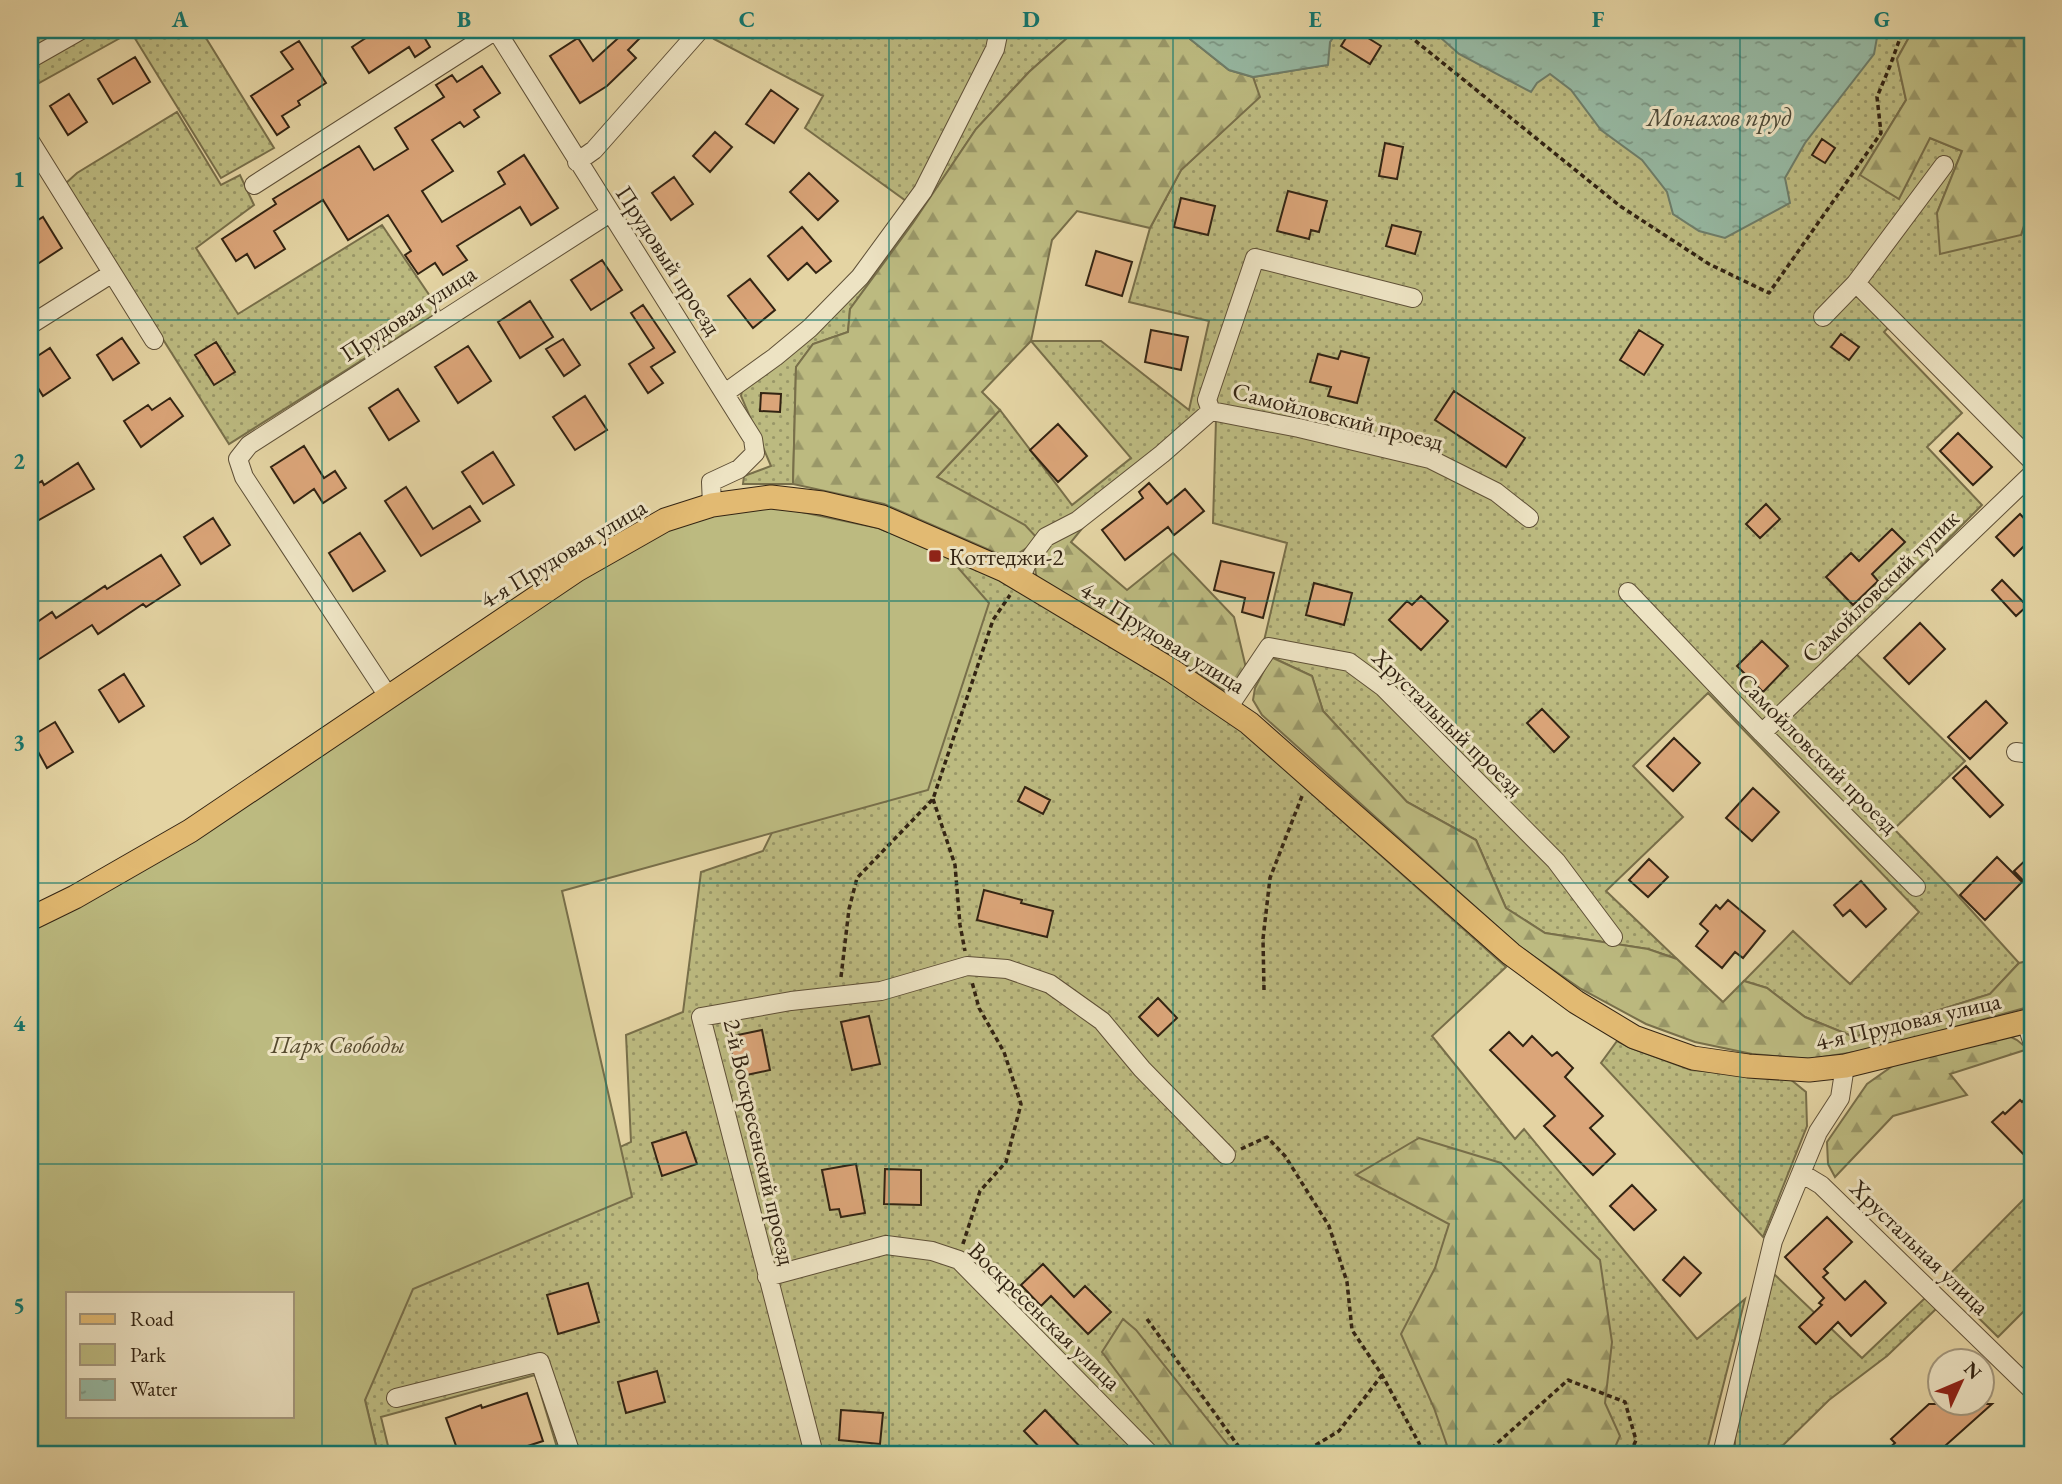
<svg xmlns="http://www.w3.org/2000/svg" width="2062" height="1484" font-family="'EB Garamond',serif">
	<defs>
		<pattern id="grass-dots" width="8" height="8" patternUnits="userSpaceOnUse" patternTransform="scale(1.75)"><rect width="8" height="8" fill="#bcba80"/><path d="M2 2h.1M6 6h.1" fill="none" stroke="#999768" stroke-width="1.8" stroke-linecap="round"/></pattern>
		<pattern id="forest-firs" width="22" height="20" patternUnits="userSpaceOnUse" patternTransform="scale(1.75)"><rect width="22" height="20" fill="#bcba80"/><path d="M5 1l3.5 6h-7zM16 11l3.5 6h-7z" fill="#999768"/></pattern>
		<pattern id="water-ripples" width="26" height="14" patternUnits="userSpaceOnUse" patternTransform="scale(1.75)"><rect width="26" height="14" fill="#96b8a2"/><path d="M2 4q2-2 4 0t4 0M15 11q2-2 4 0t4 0" fill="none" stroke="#7b9583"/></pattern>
	</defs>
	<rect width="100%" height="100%" fill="#e4d4a3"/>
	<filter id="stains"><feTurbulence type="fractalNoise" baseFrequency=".00286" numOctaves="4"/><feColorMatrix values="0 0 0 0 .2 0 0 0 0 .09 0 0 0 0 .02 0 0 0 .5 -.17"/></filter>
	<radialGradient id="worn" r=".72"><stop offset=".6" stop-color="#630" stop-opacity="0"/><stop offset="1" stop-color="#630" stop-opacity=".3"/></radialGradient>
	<path fill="url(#grass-dots)" stroke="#786f4a" stroke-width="2" d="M30 30H201L274 148 221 178 131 32 30 88Z
		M718 30H1076L1029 72 976 129 913 223 850 309 848 332 813 344 796 367 793 484H743L744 476 771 466 741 396 745 374 806 323 856 270 906 201 805 128 823 96 714 39Z
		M1338 30H1913L1897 59 1906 100 1860 175 1930 138 1962 151 1937 213 2021 235 2032 201V450L1899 316 1884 332 1962 413 1927 447 1982 505 1845 643 1965 761 1894 829 1951 888 2019 963 1990 994 1854 1037 1805 1017 1767 988 1744 981 1793 931 1850 984 1919 912 1708 693 1633 766 1683 817 1606 891 1677 959 1648 949 1545 933 1506 908 1476 840 1407 802 1323 711 1312 676 1271 657 1263 645 1287 543 1213 523 1216 419 1209 420 1039 540 936 478 1000 410 1072 505 1131 458 1031 341H1101L1189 410 1209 321 1129 302 1150 228 1181 170 1259 97 1253 77 1327 65 1330 42Z
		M177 112 221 185 240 175 254 205 196 248 238 314 382 225 440 311 229 444 65 184 77 173Z
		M947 555 999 580 1169 679 1228 719 1506 967 1432 1036 1515 1139 1524 1129 1697 1339 1745 1299 1706 1454H559L535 1375 381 1417 390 1454H378L365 1400 389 1255 631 1142 626 1035 683 1012 701 872 763 851 839 696Z
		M1617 1041 1631 1048 1691 1070 1790 1079 1806 1092 1807 1126 1763 1237 1601 1063Z
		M2032 1191V1303L1998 1337 1942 1282Z
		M1774 1274 1862 1358 1925 1298 1937 1308 1887 1356 1829 1400 1774 1454H1735V1438Z"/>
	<path fill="url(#forest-firs)" stroke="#786f4a" stroke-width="2" d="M1076 30H1188L1190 39 1229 70 1253 77 1260 97 1181 170 1150 228 1077 211 1052 240 1031 341 982 392 1000 410 937 477 1025 525 1039 540 1010 559 884 504 793 484 796 367 813 344 848 332 850 309 913 223 976 129 1029 72Z
		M1913 30H2032V201L2021 235 1940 254 1937 213 1962 151 1930 138 1899 199 1860 175 1906 100 1897 59Z
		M1084 526 1071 542 1127 590 1173 553 1234 617 1246 668 1238 684 1223 690 1178 659 1037 578C1027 549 1063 536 1084 526Z
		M1271 657 1312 676 1323 711 1407 802 1476 840 1506 908 1545 933 1648 949 1677 959 1723 1002 1744 981 1767 988 1805 1017 1854 1037 1990 994 2019 963 2032 960V1006L1875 1049 1809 1059 1752 1054 1695 1042 1646 1024 1581 989 1520 947 1262 715 1253 700 1255 688Z
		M2007 1035 2017 1040 2028 1049 1950 1074 1967 1095 1893 1116 1835 1177 1828 1164 1827 1142 1867 1084 1894 1065Z
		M1419 1138 1501 1163 1600 1260 1612 1342 1605 1403 1620 1436 1612 1454H1450L1434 1408 1401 1334 1435 1268 1449 1224 1356 1175Z
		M1123 1319 1136 1330 1235 1454H1178L1102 1352Z"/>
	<path fill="#bcba80" stroke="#786f4a" stroke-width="2" fill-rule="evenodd" d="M768 505 878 528 947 555 989 603 928 790 562 891 632 1197 413 1289 365 1400 378 1454H30V926L580 576 662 533 711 515ZM68 1293H292V1416H68Z"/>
	<path fill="url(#water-ripples)" stroke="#6e7d69" stroke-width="2" d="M1188 30H1338L1330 42 1328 65 1253 77 1229 70 1190 39Z
		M1432 30H1878V32L1874 54 1805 143 1785 178 1790 203 1725 238 1699 231 1673 214 1667 192 1642 160 1601 130 1571 90 1550 74 1537 83 1531 92 1459 54Z"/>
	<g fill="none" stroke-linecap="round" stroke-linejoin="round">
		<path stroke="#6e7d69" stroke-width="5" d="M2028 30 2032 73"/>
	</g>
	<path fill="#dba579" stroke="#332413" stroke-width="2" d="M378 30H420L430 47 415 57 409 47 369 73 352 47Z
		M627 30H648L628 50 636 58 607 86 580 103 550 56 578 38 593 61Z
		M1351 30H1355L1381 46 1370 64 1341 46Z
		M299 41 326 83 298 101 300 105 282 116 289 127 277 135 251 96 293 69 281 52Z
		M135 57 150 82 113 104 98 79Z
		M482 66 500 93 474 110 479 117 464 127 460 122 432 140 453 171 422 191 442 222 505 184 498 172 524 155 558 208 531 225 520 207 457 246 467 260 443 275 435 263 418 274 405 255 411 251 388 215 348 240 323 200 274 231 285 249 255 268 247 254 236 261 222 239 276 204 273 199 359 146 374 170 408 149 395 128 444 97 436 85 452 75 457 82Z
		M771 90 798 109 774 143 746 124Z
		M69 94 87 122 68 135 50 106Z
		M715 132 732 147 710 172 693 156Z
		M1822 139 1835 148 1825 163 1812 155Z
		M1385 143 1403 147 1397 179 1379 176Z
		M809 173 838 201 818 220 790 192Z
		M674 177 693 204 671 220 652 193Z
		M1288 191 1327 201 1319 232 1311 230 1309 239 1277 231Z
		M1181 198 1215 206 1208 235 1174 227Z
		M43 217 62 248 30 269V225Z
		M1392 225 1421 232 1415 254 1386 246Z
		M802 227 831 261 816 273 807 263 788 280 768 256Z
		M1096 251 1132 262 1122 296 1086 285Z
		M602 260 622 290 591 310 571 280Z
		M750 279 775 310 753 328 728 296Z
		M530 301 553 337 520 358 498 322Z
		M643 305 675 352 651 367 663 383 648 393 629 364 654 348 631 313Z
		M1151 330 1188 337 1181 370 1145 362Z
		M1639 330 1663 345 1644 375 1620 360Z
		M1841 334 1859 347 1849 360 1831 347Z
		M122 338 139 363 113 380 97 355Z
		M563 339 580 365 564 376 546 349Z
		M216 342 235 372 214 385 195 355Z
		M468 346 491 381 458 403 435 367Z
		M50 348 70 378 43 396 30 375V361Z
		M1341 351 1369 358 1357 403 1328 396 1331 387 1310 382 1318 354 1338 359Z
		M398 389 419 421 389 440 369 408Z
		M1454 391 1525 438 1506 467 1435 420Z
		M761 393 781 394 780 412 760 411Z
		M585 396 607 430 575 450 553 417Z
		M170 398 183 416 141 447 124 421 148 405 152 410Z
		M1058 424 1087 456 1058 482 1030 450Z
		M1958 433 1992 467 1973 485 1940 451Z
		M304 446 324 478 335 471 346 488 323 503 314 489 294 503 271 467Z
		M493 452 514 485 483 504 462 472Z
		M78 463 94 489 30 525V488L42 481 44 485Z
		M1149 483 1167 504 1185 489 1204 511 1174 535 1168 527 1125 560 1102 530 1143 498 1139 492Z
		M406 487 433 529 470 506 480 521 421 556 385 501Z
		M1766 504 1780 519 1760 538 1746 524Z
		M2020 514 2032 527V538L2014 556 1996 537Z
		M213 518 230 545 201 564 184 537Z
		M1892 529 1905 542 1872 574 1878 581 1853 605 1826 577 1851 553 1859 561Z
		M360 533 385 571 353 591 329 553Z
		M161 555 180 585 146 607 143 604 98 634 92 625 30 665V627L52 612 56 618 105 586 107 589Z
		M1221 561 1274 573 1263 618 1242 612 1245 598 1214 590Z
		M2002 580 2027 606 2016 616 1992 590Z
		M1314 583 1352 593 1344 625 1306 615Z
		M1421 596 1448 621 1421 650 1389 620 1407 601 1412 605Z
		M1920 623 1945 649 1909 684 1884 658Z
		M1762 641 1788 666 1763 692 1737 666Z
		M124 674 144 706 119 722 99 690Z
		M1986 701 2007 723 1970 759 1948 737Z
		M1542 709 1569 737 1554 752 1527 723Z
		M55 722 73 752 47 768 30 737Z
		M1674 738 1700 763 1673 791 1647 766Z
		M1966 766 2003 805 1990 817 1953 778Z
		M1025 787 1050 800 1043 814 1018 801Z
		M1753 788 1779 812 1752 841 1726 818Z
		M2032 854V890L2014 871Z
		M1997 857 2022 882 1985 920 1960 895Z
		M1649 859 1668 877 1648 897 1629 880Z
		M1861 881 1886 909 1866 927 1850 910 1843 916 1834 905Z
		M984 890 1022 900 1021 903 1053 911 1047 937 977 920Z
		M1728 900 1765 931 1743 958 1735 952 1722 968 1696 946 1708 931 1700 924 1716 905 1720 909Z
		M1158 998 1177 1018 1158 1036 1139 1017Z
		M869 1016 880 1064 852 1070 841 1022Z
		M762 1030 770 1070 737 1077 728 1037Z
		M1509 1032 1523 1046 1532 1036 1552 1056 1557 1052 1573 1068 1565 1077 1603 1116 1590 1128 1615 1154 1593 1175 1544 1126 1555 1116 1490 1050Z
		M2032 1092V1163L1992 1122 2003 1112 2005 1114 2020 1100 2022 1102Z
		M686 1132 697 1164 662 1176 652 1143Z
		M856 1164 865 1213 841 1217 839 1209 830 1210 822 1170Z
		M885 1169 921 1170V1205L884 1204Z
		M1632 1185 1656 1210 1634 1230 1610 1206Z
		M1827 1217 1852 1242 1824 1269 1828 1273 1823 1277 1845 1300 1865 1281 1886 1303 1851 1336 1838 1322 1816 1344 1799 1327 1822 1305 1819 1303 1824 1298 1785 1257Z
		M1684 1257 1701 1273 1680 1296 1663 1280Z
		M1043 1264 1074 1297 1085 1286 1111 1312 1088 1334 1051 1296 1041 1306 1021 1285Z
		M588 1283 599 1322 558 1334 547 1295Z
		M657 1371 665 1402 626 1413 618 1382Z
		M527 1393 543 1441 503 1454H459L446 1418 481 1405 482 1408Z
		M1929 1404H1992L1936 1454H1882L1895 1443 1891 1439Z
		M841 1410 883 1413 880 1444 839 1440Z
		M1045 1410 1087 1454H1046L1024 1431Z"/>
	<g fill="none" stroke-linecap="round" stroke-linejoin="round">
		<g stroke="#5f5037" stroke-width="20">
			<path id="minor" d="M496 30 753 439 755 453 739 469 711 482 712 505
				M30 59 81 30
				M30 141 154 340
				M577 162 594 150 700 30
				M1944 165 1856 283 2032 461
				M254 185 496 30
				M1823 317 1856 283
				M30 325 111 274
				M725 393 775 357 810 328 860 277 923 191 995 49 999 30
				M1211 411 1299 428 1430 459 1496 492 1529 518
				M1211 411 1207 400 1255 258 1413 298
				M1020 579 1028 561 1046 537 1077 521 1162 454 1211 411
				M1628 592 1762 733 1916 887
				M388 696 244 477 238 459 249 445 610 213
				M1228 708 1269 647 1349 662 1383 687 1556 861 1613 937
				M1762 733 2032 474
				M2016 752 2032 754
				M2026 1022 2032 1041
				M1801 1173 1821 1185 2032 1390
				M767 1277 886 1245 932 1251 959 1260 1150 1454
				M396 1398 540 1362 571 1454
				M814 1454 701 1017 791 1001 881 991 967 966 1007 969 1050 984 1102 1021 1142 1069 1226 1155
				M1722 1454 1773 1241 1818 1132 1840 1098 1845 1066"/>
		</g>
		<g stroke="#332413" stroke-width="25">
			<path id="major" d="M30 919 75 897 190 831 577 570 665 520 712 505 771 497 822 503 882 517 942 543 1004 570 1171 670 1249 723 1511 954 1576 1002 1634 1037 1693 1058 1748 1066 1809 1070 1845 1066 2032 1020"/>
		</g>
		<path stroke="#332413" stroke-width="3.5" stroke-dasharray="5 3.5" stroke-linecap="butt" d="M1402 30 1620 206 1709 264 1769 293 1881 133 1877 97 1890 66 1899 41V30
			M933 799 955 865 960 925 965 951
			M841 977 849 909 857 878 933 799 993 620 1010 595
			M1264 990 1263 939 1270 878 1302 796
			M1241 1149 1267 1137 1285 1156 1329 1226 1347 1282 1352 1330 1382 1375 1420 1445 1452 1454
			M963 1244 980 1191 1006 1162 1021 1104 1004 1052 979 1008 972 982
			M1147 1319 1244 1454
			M1301 1454 1339 1431 1382 1375
			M1485 1454 1568 1380 1625 1402 1636 1440 1630 1454"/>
		<use href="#minor" stroke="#ede3c3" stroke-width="18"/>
		<use href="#major" stroke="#e2ba72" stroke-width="23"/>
	</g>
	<path fill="none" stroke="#0f766e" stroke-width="2" stroke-opacity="0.55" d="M322 30V1454M606 30V1454M889 30V1454M1173 30V1454M1456 30V1454M1740 30V1454M30 320H2032M30 601H2032M30 883H2032M30 1164H2032"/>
	<rect fill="#8f2418" stroke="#ede3c3" stroke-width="2.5" x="928" y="549" width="14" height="14" rx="3.5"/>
	<g text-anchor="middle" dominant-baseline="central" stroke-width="6" stroke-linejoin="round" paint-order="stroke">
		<g font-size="24" fill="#332413" stroke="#ede3c3">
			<text transform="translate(669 260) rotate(57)">Прудовый проезд</text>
			<text transform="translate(408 313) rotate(-33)">Прудовая улица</text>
			<text transform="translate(1338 416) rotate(14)">Самойловский проезд</text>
			<text transform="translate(563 553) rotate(-31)">4-я Прудовая улица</text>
			<text transform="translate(1880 586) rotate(-44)">Самойловский тупик</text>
			<text transform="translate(1163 637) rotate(32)">4-я Прудовая улица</text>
			<text transform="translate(1448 722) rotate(44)">Хрустальный проезд</text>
			<text transform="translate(1818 753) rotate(45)">Самойловский проезд</text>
			<text transform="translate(1908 1021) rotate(-13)">4-я Прудовая улица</text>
			<text transform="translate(760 1142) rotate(77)">2-й Воскресенский проезд</text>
			<text transform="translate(1920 1247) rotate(44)">Хрустальная улица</text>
			<text transform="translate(1045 1316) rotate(44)">Воскресенская улица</text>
		</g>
		<g font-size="24" fill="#332413" stroke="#ede3c3" text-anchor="start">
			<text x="949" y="556">Коттеджи-2</text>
		</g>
		<g font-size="24" font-style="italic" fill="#554a2e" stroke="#ede3c3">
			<text x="338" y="1044">Парк Свободы</text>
		</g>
		<g font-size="26" font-style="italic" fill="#4c4937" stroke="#ede3c3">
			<text x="1719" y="117">Монахов пруд</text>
		</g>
	</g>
	<rect width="2062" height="1484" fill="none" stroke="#e4d4a3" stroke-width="77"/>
	<rect x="66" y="1292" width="228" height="126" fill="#ede3c3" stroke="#a3977d" stroke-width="2"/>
	<rect x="80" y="1314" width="35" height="10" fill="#e2ba72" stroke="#a3977d" stroke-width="2"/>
	<text x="130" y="1326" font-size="21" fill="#332413">Road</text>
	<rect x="80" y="1344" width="35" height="21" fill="#bcba80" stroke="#a3977d" stroke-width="2"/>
	<text x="130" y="1362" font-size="21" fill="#332413">Park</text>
	<rect x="80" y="1379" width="35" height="21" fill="url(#water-ripples)" stroke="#a3977d" stroke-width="2"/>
	<text x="130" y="1396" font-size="21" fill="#332413">Water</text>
	<g transform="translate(1961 1382) rotate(46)"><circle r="33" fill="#ede3c3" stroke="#a3977d" stroke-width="2"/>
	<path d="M0-5L12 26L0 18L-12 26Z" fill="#8f2418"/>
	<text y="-10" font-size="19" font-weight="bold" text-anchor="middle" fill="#332413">N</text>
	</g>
	<rect x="38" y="38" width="1986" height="1408" fill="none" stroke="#0f766e" stroke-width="2.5"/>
	<g font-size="23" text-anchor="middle" font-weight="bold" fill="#0f766e">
		<text x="180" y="27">A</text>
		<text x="464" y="27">B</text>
		<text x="747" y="27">C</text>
		<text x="1031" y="27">D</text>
		<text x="1315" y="27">E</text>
		<text x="1598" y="27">F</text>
		<text x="1882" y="27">G</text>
		<text x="19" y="187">1</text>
		<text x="19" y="469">2</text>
		<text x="19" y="750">3</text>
		<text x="19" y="1031">4</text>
		<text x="19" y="1313">5</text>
	</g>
	<rect width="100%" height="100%" filter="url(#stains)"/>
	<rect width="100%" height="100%" fill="url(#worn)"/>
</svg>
